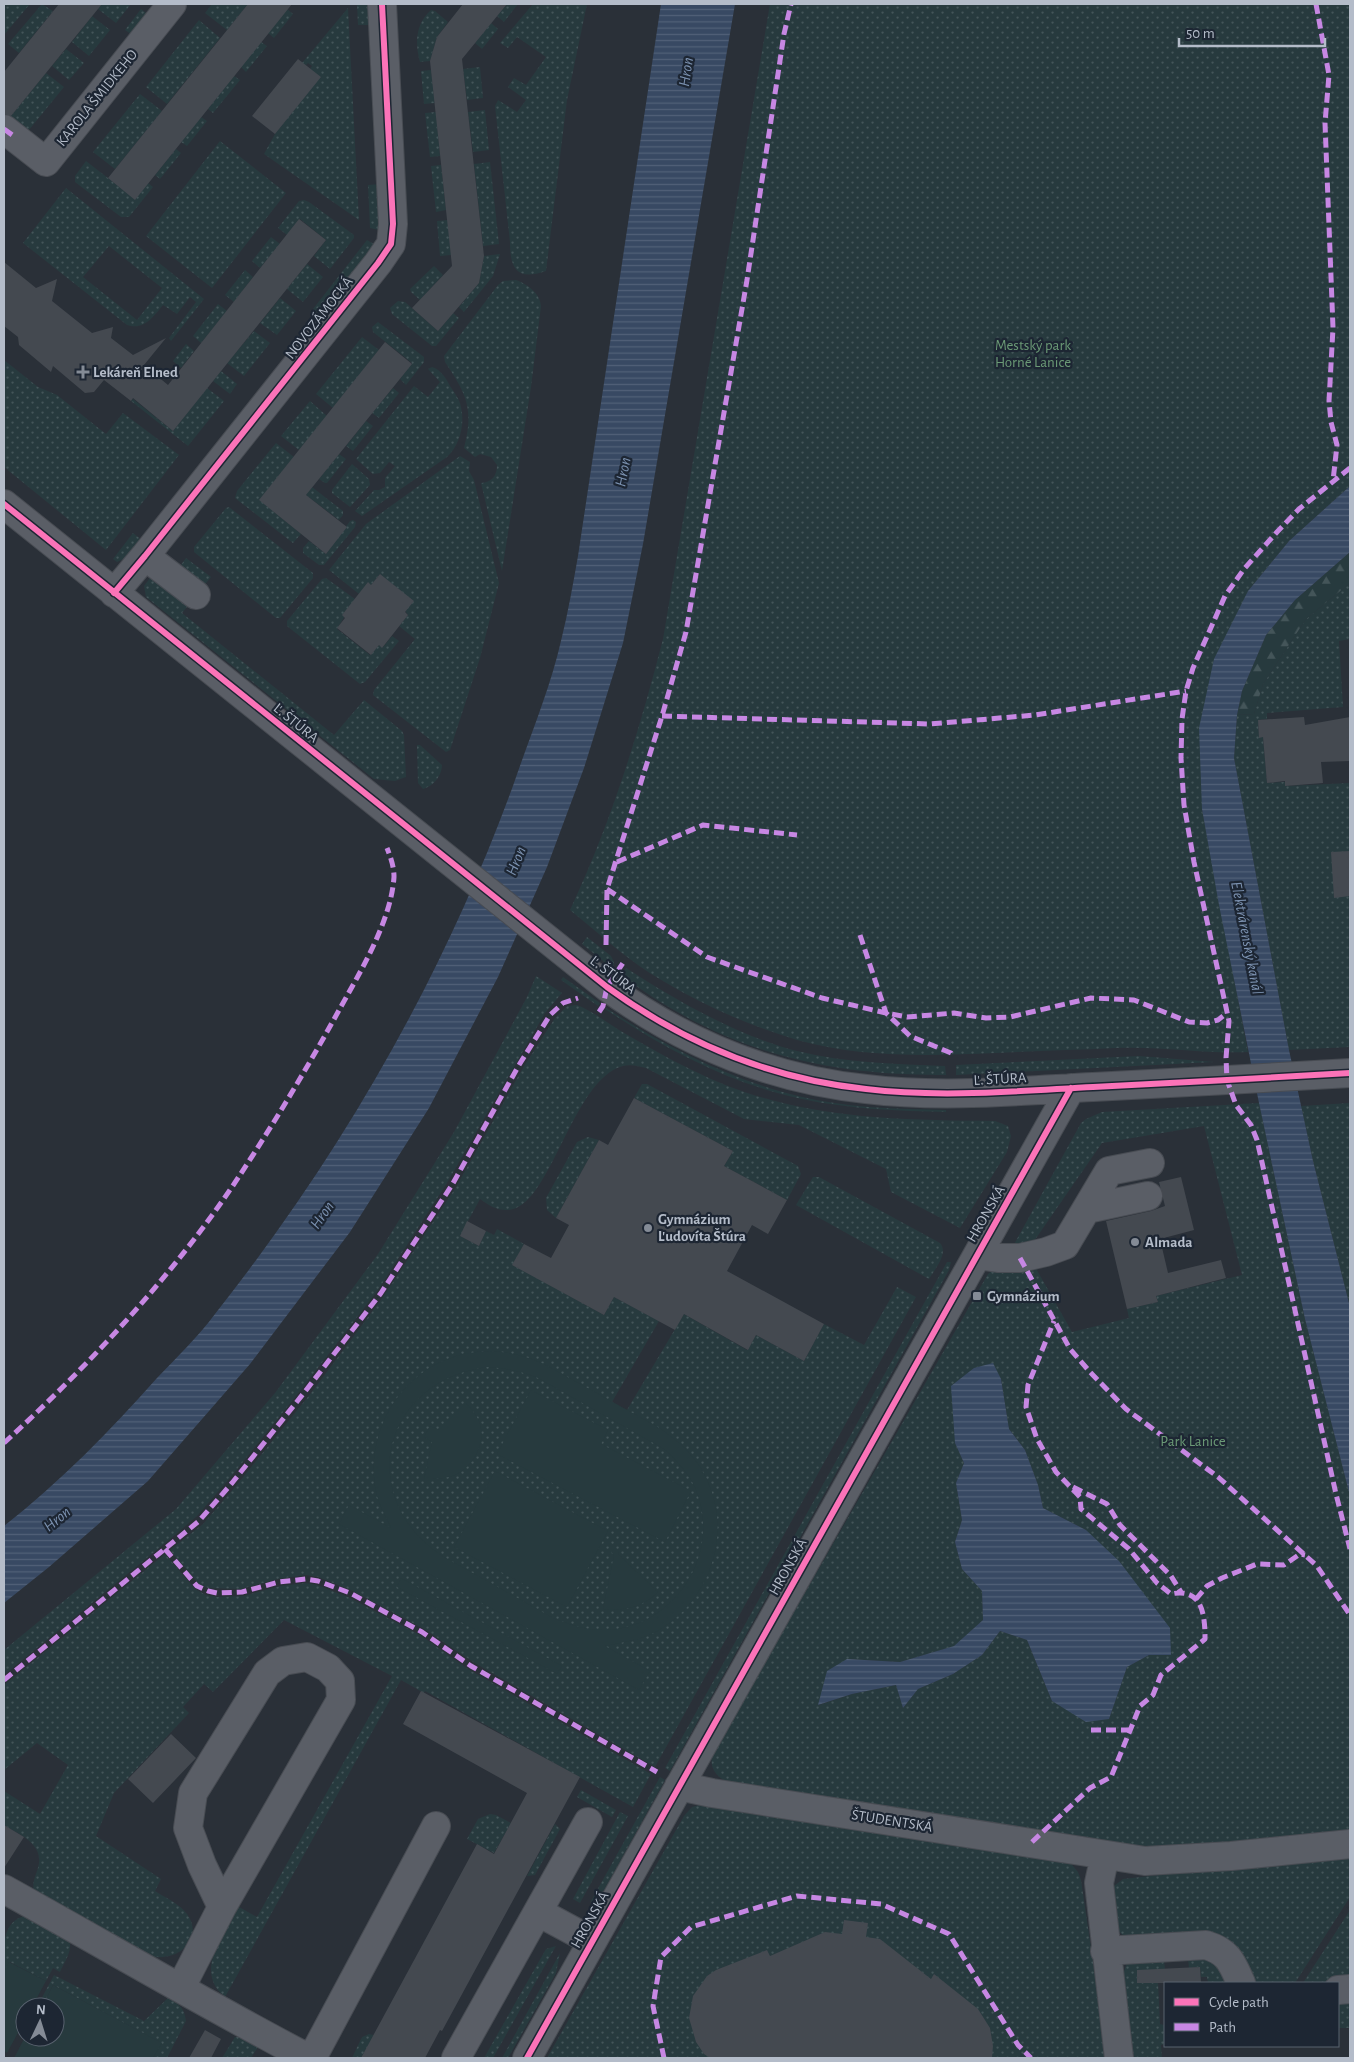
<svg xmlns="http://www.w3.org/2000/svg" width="1354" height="2062" font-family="'Alegreya Sans',sans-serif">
	<defs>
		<pattern id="grass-dots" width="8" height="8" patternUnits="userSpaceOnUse" patternTransform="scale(1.25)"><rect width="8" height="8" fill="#273a3e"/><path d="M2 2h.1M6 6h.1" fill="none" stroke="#445559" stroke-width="1.8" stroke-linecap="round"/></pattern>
		<pattern id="forest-firs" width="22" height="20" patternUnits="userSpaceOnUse" patternTransform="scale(1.25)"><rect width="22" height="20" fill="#273a3e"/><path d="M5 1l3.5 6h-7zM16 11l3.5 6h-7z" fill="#445559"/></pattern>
		<pattern id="water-rules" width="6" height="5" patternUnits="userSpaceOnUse" patternTransform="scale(1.25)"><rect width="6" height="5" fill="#384963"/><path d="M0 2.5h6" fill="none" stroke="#526178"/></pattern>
	</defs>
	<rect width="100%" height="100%" fill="#2a3038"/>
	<path fill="url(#grass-dots)" fill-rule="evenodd" d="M4 4H30L4 35Z
		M42 4 53 11 19 53 8 44Z
		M102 4H131L116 23 98 9Z
		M212 4H248L227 30 205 13Z
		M357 4H370L371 25H358Z
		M507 4H518L504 22 497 16Z
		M533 4H587L567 100 546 271C517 281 510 269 510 242L495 106 498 100 517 112 526 100 508 87 514 78 526 85 546 57 517 37 508 48 500 43Z
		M770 4H1350V486L1289 541 1248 591 1202 809 1248 1052C1204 1054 1161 1046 1116 1048 1076 1050 1036 1051 996 1053 930 1056 862 1058 797 1040 750 1026 705 1006 663 981 629 962 600 934 570 910 611 823 639 732 663 639Z
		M348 8 359 220 264 154 275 134 320 77 310 69 312 66 308 63 306 65 302 63Z
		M141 9 150 16 134 36 125 30Z
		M287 9 293 14 274 38 268 33Z
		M431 10 435 11 448 22 437 37 430 61 420 62C415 44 415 24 431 10Z
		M92 16 110 30 89 56 72 42Z
		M199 20 220 38 167 104 146 87Z
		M491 23 498 29 482 49 475 43Z
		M261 42 267 46 246 72 241 67Z
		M66 49 84 63 69 80 52 66Z
		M480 67 483 98 467 100 463 69Z
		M431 70 435 103 424 104 421 71Z
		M46 73 64 87 24 136 4 120V111L11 116Z
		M234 76 240 80 213 113 208 109Z
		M140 94 162 111 115 169 93 152Z
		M485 110 489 150 473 152 468 112Z
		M436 112 440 156 430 157 425 113Z
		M201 117 207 121 187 146 181 142Z
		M220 141 286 193 212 288 146 236Z
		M176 149 181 153 160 179 155 175Z
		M86 161 135 199 148 183 153 187 129 217H121L75 182V176Z
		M490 162 499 244 483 246 474 164Z
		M441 165 446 210 436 212 431 166Z
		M381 184 379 230 370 228 368 185Z
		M66 188 204 299 171 341 169 338 196 302 190 297 177 314 163 305C154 316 144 331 127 325L23 243ZM109 246 162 288 137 320 83 277Z
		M304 200 309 202 354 235V238L330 269 314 256 326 240 300 219 287 235 278 228 299 201Z
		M448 220 451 255 440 256 437 221Z
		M271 237 280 244 260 268 252 261Z
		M367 240 377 246 322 316 313 309Z
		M500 254 493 276 464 312 459 307 479 283 484 256Z
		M307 264 323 277 303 302 287 289Z
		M434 266 443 275 420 300 411 292 410 289Z
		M245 270 253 277 234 302 225 295Z
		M516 280C527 284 540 293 541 306L531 387 502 571 481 483C492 482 497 476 497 465L491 457 480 454 475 457 464 448C474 409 467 395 445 362L444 356 498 285 503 281Z
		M280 298 296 311 277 335 260 323Z
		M398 301 405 302 438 331 453 313 459 318 436 346H432L392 314 390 308Z
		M218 304 227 311 201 343 193 336Z
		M378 322 424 357V362L406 385 400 379 412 363 373 332 372 327Z
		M254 331 270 343 244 376 227 363Z
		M362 337 379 350 333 408 316 394Z
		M186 344 194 351 181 368 173 361Z
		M4 360 38 387 57 395 106 434 123 413 179 455 106 550 4 467Z
		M432 367C441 370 446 378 450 386 454 392 460 400 461 407 465 424 460 445 447 457L362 516 355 511 374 490H379L385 487V478L395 466 389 462 380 473 373 474 356 459 414 386 428 397 440 382 428 369Z
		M221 371 237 384 230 394 213 381Z
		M207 388 224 401 188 446 131 401 133 399 173 431Z
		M393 388 399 393 379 418 372 413Z
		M310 401 327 416 299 450 281 436Z
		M366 421 373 426 353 451 346 446Z
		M276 443 294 457 260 500 301 534 293 543 235 498 237 491Z
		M339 454 346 459 327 483H325L319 479Z
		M460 456 470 462 469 471 474 480 499 583 480 658 450 750 446 752 373 695 374 690 415 639 399 626 408 615 380 574 371 585 359 594 329 570 366 524Z
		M352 464 369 479 370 485 350 507 332 493V490Z
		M312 487 343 511V515L339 520 306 495Z
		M229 507 313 573V578L280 618H276L194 552V547L226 508Z
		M353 520 356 522 355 527 324 565H319L303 553V548L309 541 326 554 350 521Z
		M133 533 143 541 128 557 117 562 113 559Z
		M186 558 211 577 202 588 178 569Z
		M155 577 187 600V607L182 613 334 735 364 700 402 731 404 735 406 777 395 781 374 779 146 597 144 586 150 578Z
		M326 578 355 599 337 629 370 655 379 645 383 647 392 636 399 641 365 682 360 684 287 626V621L322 579Z
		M1350 583V639L1339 641 1343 707 1267 713V719L1258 720 1259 737H1263L1267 783 1285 782 1286 786 1350 783V1047L1289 1050 1234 758 1237 715 1254 714 1263 684 1306 619Z
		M417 745H420L442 765C442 775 434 786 423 789L418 783Z
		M587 937 611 956 614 962 613 969 582 944Z
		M626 968C679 1002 736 1035 797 1051 846 1063 896 1064 945 1066L946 1075C822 1076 721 1050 621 975Z
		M536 976 562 993 545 1013 447 1183 378 1290 304 1386 230 1478 197 1516 175 1535 4 1675V1650L176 1509 275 1393 378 1254 454 1132 527 997Z
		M563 977 600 1003 598 1006 561 980Z
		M577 1005C592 1011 605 1021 619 1030 643 1044 667 1058 692 1070 789 1119 889 1120 995 1121L1008 1126 1011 1136 1007 1152 960 1228 891 1192 886 1169 799 1125 744 1119 646 1068C638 1066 631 1064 623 1066 572 1079 550 1209 508 1210 498 1211 488 1205 480 1199L460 1236 479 1246 486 1231 494 1235 497 1229 524 1244 513 1265 604 1315 614 1297 659 1321 612 1402 627 1410 684 1314 747 1350 756 1335 804 1361 824 1324 864 1345 897 1287 916 1297 655 1767 473 1662 424 1629 351 1590 318 1577 306 1575 278 1579 241 1589 208 1588 199 1584 170 1550 203 1524 235 1487 311 1393 383 1297 456 1187 524 1066 555 1018 567 1006Z
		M606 1008C666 1047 729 1079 798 1096 846 1108 897 1109 946 1110V1112C898 1111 849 1109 802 1099 730 1084 665 1049 605 1009Z
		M1139 1056 1214 1062 956 1075V1065Z
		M642 1084H647L798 1166 801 1174 787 1200 724 1166 733 1151 634 1098Z
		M1259 1103 1305 1319 1350 1496V1834C1270 1842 1189 1852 1108 1843L730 1784C717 1777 708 1769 713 1753L988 1274 992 1271 1034 1265 1072 1332 1129 1318 1127 1309 1158 1302 1156 1296 1242 1275 1204 1126 1102 1143 1032 1244 1012 1248 1081 1123 1086 1119 1102 1112ZM1001 1379 1009 1429 1025 1450 1038 1485 1043 1508 1086 1530 1170 1655H1149L1127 1667 1109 1719 1052 1701 1027 1640 1000 1631 982 1655 953 1674 918 1689 903 1708 896 1685 852 1694 819 1705 847 1659 900 1662 955 1646 983 1620 982 1591 962 1569 955 1542 962 1520 956 1483 964 1463 955 1443Z
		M1350 1103V1307L1313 1161 1301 1106Z
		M588 1137 599 1140 556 1218 547 1210 546 1198 577 1142Z
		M813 1177H819L940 1243C949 1253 935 1269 929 1279L796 1205Z
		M947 1262H951L949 1270 670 1771 665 1768Z
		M165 1554 195 1589 206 1595 217 1597 243 1596 280 1586 306 1583 317 1585 348 1597 420 1635 468 1669 651 1774 633 1807 425 1691 424 1693 401 1680 225 1997C193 1972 224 1933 239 1907L257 1917 392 1676 284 1620 213 1692 204 1684 183 1707 189 1713 114 1793 96 1836 161 1879 155 1891C164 1897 180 1904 187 1914 205 1939 178 1963 150 1956L34 1892C32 1883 35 1877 38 1868 45 1844 20 1835 4 1825V1791L40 1814 68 1765 37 1743 4 1770V1685Z
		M660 1777 665 1780 603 1892 590 1903Z
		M581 1790 616 1810 612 1817 577 1797Z
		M703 1804 1068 1860 1078 1872 1081 1880 1107 2058H547L684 1816 692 1807Z
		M620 1812 628 1816 580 1903 573 1899Z
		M490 1814 496 1815 511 1823 494 1853 467 1839 478 1819Z
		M555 1824 560 1829 535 1875 527 1876Z
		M1350 1854V1897L1295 1983H1251L1236 1956 1128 1939C1108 1927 1114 1906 1114 1886L1123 1879Z
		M1350 1910V1982L1303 1983Z
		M24 1916 69 1939C73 1951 65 1961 60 1972L53 1968 46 1981 10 1962 4 1972C4 1952 0 1923 24 1916Z
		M556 1946 493 2058H484L546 1949Z
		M560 1953 556 1973 508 2058H502Z
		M1163 1953 1165 1969 1158 1982 1160 2024 1164 2025 1165 2044 1161 2045 1162 2058H1134L1123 1974 1128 1960Z
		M1208 1953 1231 1983H1208L1207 1977H1201L1200 1967 1189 1968 1188 1958Z
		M54 1975 144 2021 168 1998C180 2005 184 2007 186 2021L167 2058H153L161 2043 53 1985 42 2007H37Z
		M1338 1996 1350 1997V2028H1338Z
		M369 2034 374 2035 361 2058H352L362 2037Z
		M235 2037H239L258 2047 251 2058H222Z"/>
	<path fill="url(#forest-firs)" d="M1350 552V583L1306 619 1263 684 1254 714 1237 715 1242 691 1266 635 1295 600Z"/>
	<path fill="#273a3e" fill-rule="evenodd" d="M489 1351C509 1352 526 1356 544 1364L656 1426C672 1436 687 1448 698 1464 736 1520 716 1596 659 1630 642 1640 624 1642 605 1646L650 1671 639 1690 339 1524 349 1505 391 1528C386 1517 380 1507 377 1496 363 1439 395 1377 451 1358 463 1353 476 1352 489 1351ZM487 1367C505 1368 521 1371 538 1378L664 1449C677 1461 689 1473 696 1490 722 1554 675 1627 607 1630 588 1631 572 1625 555 1619L444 1557C354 1500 381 1381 487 1367Z
		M531 1390 608 1430 601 1444 691 1491 665 1542 497 1454Z
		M466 1403C470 1408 475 1413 478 1419 488 1439 475 1466 455 1475 445 1479 434 1479 424 1479L432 1442 424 1437 430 1426 439 1430Z
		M495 1471 608 1531 567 1607 454 1547Z
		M615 1548 619 1552 618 1554 658 1592C642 1608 624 1611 603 1609L614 1555 611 1552Z
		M401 1578 562 1666 557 1674 397 1587Z
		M9 1962 46 1981 32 2007H25V2020L7 2053 4 2051V1972Z
		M53 1985 162 2043 153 2058H14L25 2037H55V2007H42Z"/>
	<path fill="url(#water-rules)" d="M661 4H735L643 544 623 643 584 768 547 867 498 977 429 1108 350 1232 250 1364 148 1481 49 1567 4 1603V1526C60 1482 110 1431 157 1378 177 1357 198 1337 215 1314 342 1153 444 976 514 783 530 736 550 689 561 641 568 613 573 584 578 556Z
		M1350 486V552L1295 600 1266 635 1242 691 1237 715 1234 758 1289 1050 1313 1161 1350 1307V1496L1305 1319 1259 1103 1219 905 1202 809 1199 728 1214 659 1248 591 1289 541Z
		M993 1363 1001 1379 1009 1429 1025 1450 1038 1485 1043 1508 1086 1530 1119 1561 1170 1628 1171 1655H1149L1127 1667 1109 1719 1086 1722 1052 1701 1027 1640 1000 1631 982 1655 953 1674 918 1689 903 1708 896 1685 852 1694 818 1705 827 1671 847 1659 900 1662 954 1646 983 1620 982 1591 962 1569 955 1542 962 1520 956 1483 964 1463 955 1443 951 1386 974 1368Z"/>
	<path fill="#444950" d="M59 4H102L11 116 4 114V72Z
		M248 4H292L135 200 108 178Z
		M463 4H507L462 59 484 256 479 283 438 331 412 308 452 266 430 61 437 37Z
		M298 59 321 77 275 134 252 116Z
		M299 219 326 240 173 431 133 398 131 401 104 380 94 392 85 393 53 366 51 372 19 345 18 337 4 326V262L36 288 57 279 52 301 92 333 113 327 111 338 133 355 166 338 144 365 168 385Z
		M385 342 412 364 306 495 347 527 326 554 259 500Z
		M380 574 414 601 405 612 408 615 382 648 379 645 371 655 337 628 345 618 342 615 368 582 371 585Z
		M1304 717 1305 725 1350 717V761L1321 762 1323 783 1285 786V781L1267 783 1263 737 1259 738 1258 720Z
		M1350 851V896L1334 898 1331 852Z
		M634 1098 733 1151 724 1166 787 1200 768 1234 752 1225 727 1271 824 1324 804 1361 756 1335 748 1350 684 1314 675 1330 614 1297 604 1315 512 1265 524 1244 551 1258 569 1225 556 1218 599 1140 608 1145Z
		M1181 1177 1194 1230 1160 1239 1168 1273 1221 1260 1226 1278 1156 1296 1158 1302 1127 1309 1106 1221 1151 1211 1165 1206 1159 1182Z
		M467 1221 486 1231 479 1246 460 1236Z
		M421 1691 580 1777 442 2031 440 2030 425 2058H361L477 1844 494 1854 527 1793 403 1724Z
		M171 1734 196 1758 153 1803 128 1779Z
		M4 1825 24 1837 4 1868Z
		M844 1920 868 1923 866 1937 880 1939 931 1979 934 1974 978 2009 990 2028 993 2046 992 2058H710L704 2054 696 2042 689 2018 693 1996 707 1976 716 1970 767 1950 770 1956 825 1932 842 1934Z
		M1200 1967 1201 1983H1137V1970Z
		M205 2030 221 2039 211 2058H189Z"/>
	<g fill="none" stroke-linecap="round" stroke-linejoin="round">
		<g stroke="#484c53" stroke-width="30">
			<path id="minor" d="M4 129 46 162 172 4
				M4 504 607 987C684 1043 771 1079 866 1089 941 1098 1017 1091 1093 1087 1179 1083 1264 1078 1350 1073
				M145 556 196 595
				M114 593 145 556 378 263 391 244 393 224 382 4
				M1087 1209 1148 1196
				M978 1255 998 1258H1020L1046 1252 1065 1245 1109 1171 1150 1163
				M679 1786 712 1793 1145 1861 1231 1856 1350 1844
				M1105 1855 1099 1883 1119 2058
				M4 1889C105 1945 205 2004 308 2058
				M538 1912 592 1941
				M1105 1951 1206 1945C1229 1952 1232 1963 1241 1983
				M181 1987 222 1907 341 1700 340 1681 328 1668 307 1657 283 1661 267 1673 193 1793 188 1828 202 1865 222 1907
				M1338 1990 1350 1989
				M312 2058 436 1826
				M456 2058 588 1822
				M527 2058 1071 1088"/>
		</g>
		<use href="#minor" stroke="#5a5e66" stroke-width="28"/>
		<path stroke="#c787e3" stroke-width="5" stroke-dasharray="10 5" stroke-linecap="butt" d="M1316 4 1329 75 1325 123 1333 328 1329 401 1331 422 1337 445 1333 481
			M4 129 15 137
			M1350 468 1299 509 1277 532 1244 569 1225 596 1193 668 1186 691 1182 719 1181 758 1184 805 1194 862 1229 1021 1226 1058 1227 1080 1236 1105 1251 1125 1257 1140 1336 1494 1350 1549
			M662 716 930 724 1035 715 1186 691
			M617 862 703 825 797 835
			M607 889 707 957 822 998 886 1013 907 1017 954 1013 986 1018 1010 1017 1091 998 1134 1000 1189 1022 1207 1023 1218 1020 1227 1013
			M860 935 886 1013 910 1036 951 1053 952 1055
			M606 945 607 889 662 716 686 632 747 280 784 34 791 4
			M599 1012 603 1006 607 987 625 960
			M1020 1258 1070 1349 1090 1372 1126 1409 1218 1477 1317 1566 1350 1615
			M4 1443C88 1366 168 1281 232 1187 270 1130 305 1072 338 1012 359 974 391 922 394 877 394 867 391 858 387 848
			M1073 1487 1107 1504 1120 1525 1171 1576 1181 1592
			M165 1549 197 1586 208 1591 217 1593 242 1592 279 1582 306 1579 318 1581 350 1593 422 1632 471 1666 657 1772
			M1196 1599 1207 1586 1222 1578 1257 1564 1284 1565 1300 1554 1305 1555
			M4 1680 199 1521 232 1483 307 1389 381 1293 452 1185 519 1065 550 1015 563 1003 578 998
			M1091 1730H1131
			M1032 1842 1090 1788 1111 1777 1140 1706 1153 1695 1161 1675 1205 1639C1205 1616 1203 1587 1171 1594L1157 1583 1129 1549 1081 1509 1080 1497 1056 1472 1037 1439 1026 1407 1028 1385 1054 1321
			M664 2058 653 2006 661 1957 691 1927 797 1896 881 1904 949 1934 1018 2045 1031 2058"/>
		<g stroke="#1d2633" stroke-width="9">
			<path id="cycleway" d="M4 504 607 987C684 1043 771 1079 866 1089 941 1098 1017 1091 1093 1087 1179 1083 1264 1078 1350 1073
				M114 593 145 556 378 263 391 244 393 224 382 4
				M527 2058 1071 1088"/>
		</g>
		<use href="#cycleway" stroke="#fb73b8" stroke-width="6"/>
	</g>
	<g fill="#848b96" stroke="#1d2633" stroke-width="2">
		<path d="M80.5 364.5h5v5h5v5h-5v5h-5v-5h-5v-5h5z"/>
		<circle cx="648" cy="1228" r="5"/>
		<circle cx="1135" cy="1242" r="5"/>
		<rect x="972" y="1291" width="10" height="10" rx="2.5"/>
	</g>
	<g text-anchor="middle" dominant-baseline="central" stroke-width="4.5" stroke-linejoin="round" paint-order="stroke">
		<g font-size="15" fill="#b4bcc9" stroke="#1d2633">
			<text transform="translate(97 98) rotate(-51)">KAROLA ŠMIDKEHO</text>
			<text transform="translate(319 318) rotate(-52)">NOVOZÁMOCKÁ</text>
			<text transform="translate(296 723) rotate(39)">Ľ. ŠTÚRA</text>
			<text transform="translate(613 975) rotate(37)">Ľ. ŠTÚRA</text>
			<text transform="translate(1000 1079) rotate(-3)">Ľ. ŠTÚRA</text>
			<text transform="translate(986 1214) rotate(-60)">HRONSKÁ</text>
			<text transform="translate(788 1567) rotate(-61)">HRONSKÁ</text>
			<text transform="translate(892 1821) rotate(9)">ŠTUDENTSKÁ</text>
			<text transform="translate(590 1920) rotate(-61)">HRONSKÁ</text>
		</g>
		<g font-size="15" fill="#6b9a76" stroke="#1d2633">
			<text x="1033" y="345">Mestský park<tspan x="1033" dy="17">Horné Lanice</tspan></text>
			<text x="1193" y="1441">Park Lanice</text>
		</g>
		<g font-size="15" font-weight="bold" fill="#b4bcc9" stroke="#1d2633" text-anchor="start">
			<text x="93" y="372">Lekáreň Elned</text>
			<text x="658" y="1219">Gymnázium<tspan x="658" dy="17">Ľudovíta Štúra</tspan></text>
			<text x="1145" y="1242">Almada</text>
			<text x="987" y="1296">Gymnázium</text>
		</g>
		<g font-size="16" font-style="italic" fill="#7c92b1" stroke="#1d2633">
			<text transform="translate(686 72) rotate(-81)">Hron</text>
			<text transform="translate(623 472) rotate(-79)">Hron</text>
			<text transform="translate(516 861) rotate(-68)">Hron</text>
			<text transform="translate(1247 938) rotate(79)">Elektrárenský kanál</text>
			<text transform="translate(322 1215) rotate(-55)">Hron</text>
			<text transform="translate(57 1519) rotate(-39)">Hron</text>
		</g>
	</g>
	<rect width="1354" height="2062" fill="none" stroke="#b4bcc9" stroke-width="10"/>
	<rect x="1164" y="1982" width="175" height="65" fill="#1d2633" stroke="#59626f"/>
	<rect x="1174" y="1998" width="25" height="8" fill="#fb73b8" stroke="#59626f"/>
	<text x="1209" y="2007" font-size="15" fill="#b4bcc9">Cycle path</text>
	<rect x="1174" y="2023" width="25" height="8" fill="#c787e3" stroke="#59626f"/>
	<text x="1209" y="2032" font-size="15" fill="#b4bcc9">Path</text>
	<g transform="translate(40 2022) rotate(4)"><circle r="24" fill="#1d2633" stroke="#59626f"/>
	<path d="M0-4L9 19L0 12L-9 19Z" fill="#848b96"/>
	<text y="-8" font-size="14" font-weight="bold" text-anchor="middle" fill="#b4bcc9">N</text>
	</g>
	<path d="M1179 38v8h146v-8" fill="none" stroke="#b4bcc9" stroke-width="2.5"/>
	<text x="1186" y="38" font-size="15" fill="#b4bcc9" stroke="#1d2633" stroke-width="4" paint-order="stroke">50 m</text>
</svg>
